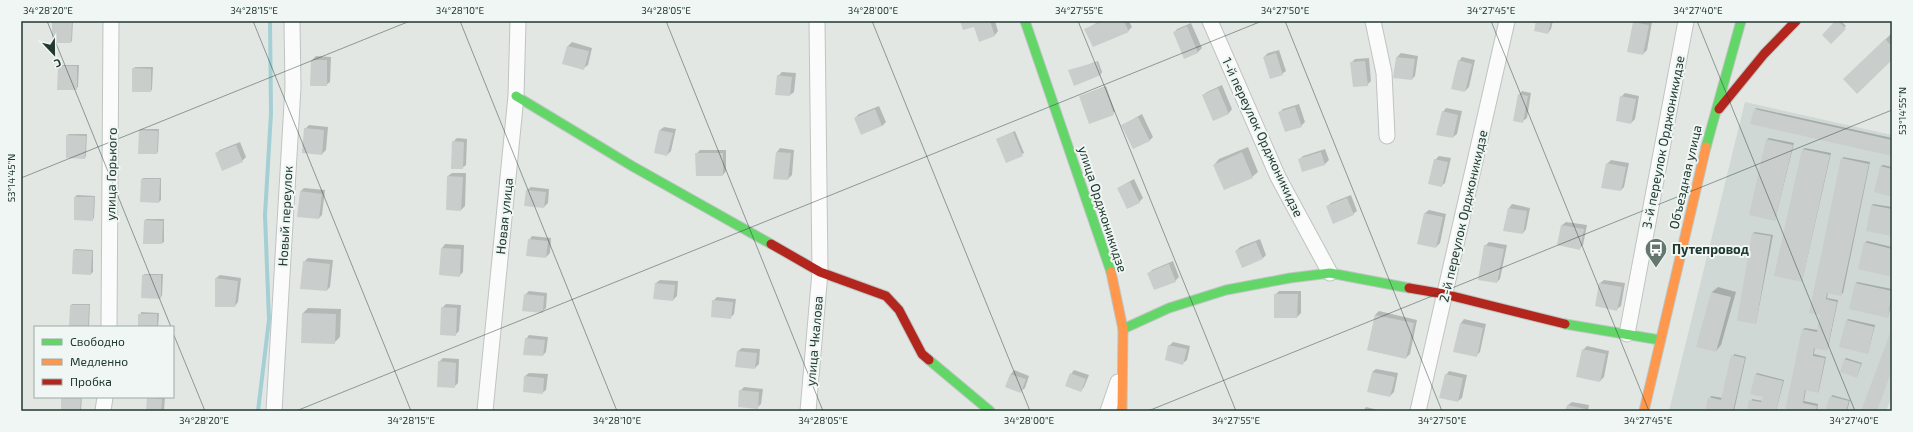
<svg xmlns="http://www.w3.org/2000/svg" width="1913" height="432" font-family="'Exo 2',sans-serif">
	<rect width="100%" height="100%" fill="#e2e7e4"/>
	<path fill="#cfd8d4" d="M1745 102 1892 135V396L1886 411H1669Z"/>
	<path fill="#0003" d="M53 21H73L72 41 71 42Z
		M961 21H995L998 31 995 35Z
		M1100 21H1129L1132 27 1128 31 1086 29Z
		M1537 21H1553L1551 29 1548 33Z
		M1636 21 1652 22 1647 50 1643 54 1634 23Z
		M1837 21H1841L1846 26 1831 42Z
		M1191 23 1202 48 1198 52 1185 58 1174 33 1177 29Z
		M1891 34 1892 58 1845 79Z
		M572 42 592 48 588 65 584 68 563 63 568 46Z
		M1279 50 1286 71 1282 74 1264 57 1268 53Z
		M1401 53 1418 56 1415 76 1412 79 1394 77 1397 57Z
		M316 56 331 57 330 82 326 85H311L312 60Z
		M1462 57 1475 60 1469 87 1465 91 1459 61Z
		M1369 58 1371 81 1367 85 1351 63 1355 59Z
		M1098 61 1102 72 1101 74 1070 71Z
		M61 65H79L78 87 76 89 59 66Z
		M135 67H153L152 90 150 91 133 69Z
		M782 72 796 73 794 92 790 95 776 94 778 76Z
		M1222 85 1232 109 1229 113 1214 119 1203 95 1207 92Z
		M1106 86 1115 112 1089 122 1081 96Z
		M1522 91 1531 93 1527 118 1523 121 1519 95Z
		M1625 93 1639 96 1635 119 1631 123 1621 97Z
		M1299 104 1305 122 1301 126 1279 113 1283 109Z
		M879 106 886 122 882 126 855 118 859 114Z
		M1446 108 1462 111 1457 134 1453 137 1443 112Z
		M1756 108 1892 138V155L1755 109Z
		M1142 114 1153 137 1149 141 1123 125Z
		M309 125 328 127 326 150 322 154 305 129Z
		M664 127 676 129 671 151 667 155 660 130Z
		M141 129H159L158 152 157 153 140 130Z
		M1015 131 1024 153 1006 162 997 139Z
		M69 134H87L86 156 85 158 67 135Z
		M457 138 467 139 466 165 462 168 453 142Z
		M1769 138 1794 143 1775 220 1767 139Z
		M240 142 246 157 242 161 216 154 220 150Z
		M1248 147 1258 172 1252 177 1214 165 1219 159Z
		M780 148 794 150 792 175 788 179 777 152Z
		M1805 148 1831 153 1802 281 1803 149Z
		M1325 149 1329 160 1325 164 1303 171 1299 160 1303 156Z
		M700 150H726V171L723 175 696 154Z
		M1439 156 1451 158 1445 183 1441 186 1435 160Z
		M1843 157 1870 162 1843 293 1841 294 1828 292 1827 298 1838 300 1828 348 1826 349 1815 347 1814 354 1826 357 1819 390 1818 392 1806 389 1804 401 1818 404 1817 411H1786L1803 329 1805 328 1818 330Z
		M1611 160 1629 163 1624 187 1621 190 1607 164Z
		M1883 165 1892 167V196L1881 166Z
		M452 173H466L465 206 461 210 448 176Z
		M143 178H161V200L159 202 142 179Z
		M1134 179 1143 198 1139 202 1118 188Z
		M531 187 549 189 548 203 544 207 527 190Z
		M304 188 325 190 322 215 319 218 300 192Z
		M77 195 95 196 94 218 92 220 75 197Z
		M1351 195 1357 211 1353 214 1327 207 1331 203Z
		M1512 204 1530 208 1526 229 1523 233 1505 230 1509 208Z
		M1873 204 1892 207V235L1872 205Z
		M1429 210 1446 214 1440 243 1436 247 1425 213Z
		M146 219H164V242L162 243H144L145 221Z
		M1566 222 1587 225 1583 245 1580 248 1562 225Z
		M1755 232 1773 235 1756 323 1753 233Z
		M532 236 551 238 550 253 546 257 529 240Z
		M1260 239 1266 255 1263 258 1236 251 1240 247Z
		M1867 241 1892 247V276L1865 243Z
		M1489 242 1507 245 1500 279 1497 282 1485 246Z
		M445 244 464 245 463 272 459 276 442 248Z
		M75 249 93 250V272L91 274 73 273 74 251Z
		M308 258 333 260 330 287 327 290 304 262Z
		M1173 261 1179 277 1175 281 1149 273 1152 270Z
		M145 274H163L162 296 160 298 143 275Z
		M220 275 241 278 238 302 235 306 216 278Z
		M660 280 678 281 677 296 673 300 656 283Z
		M1604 280 1625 283 1621 306 1617 309 1600 283Z
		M1857 282 1892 289V303L1888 316 1856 283Z
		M1718 287 1736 292 1721 345 1716 351 1712 292Z
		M529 291 547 293 546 308 542 312 525 295Z
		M1279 291H1301V313L1297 317 1275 295Z
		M717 297 736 299 734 314 730 318 713 301Z
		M72 304H90L89 327H70L71 305Z
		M446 304 461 305 459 331 455 335 442 308Z
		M308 308 341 309 340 337 334 343 303 313Z
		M1379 311 1417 320 1410 354 1406 358 1368 350 1375 315Z
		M141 312 159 313 158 327H139Z
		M1464 319 1486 324 1480 352 1476 356 1461 323Z
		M1848 319 1875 325 1868 353 1847 320Z
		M529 335 548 337 546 352 543 355 526 339Z
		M1173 342 1190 346 1187 360 1183 363 1169 346Z
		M1587 346 1609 351 1604 377 1600 381 1583 350Z
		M742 348 760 349 759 364 755 368 738 351Z
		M1734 354 1746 357 1734 411H1706L1711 396 1723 398Z
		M443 358 459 359 458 383 454 387 439 362Z
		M1846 358 1862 363 1857 377 1845 359Z
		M1376 369 1398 373 1394 392 1390 396 1372 372Z
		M1014 370 1029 376 1025 388 1021 391 1006 386 1011 374Z
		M1074 370 1089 375 1084 387 1081 391 1071 374Z
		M1449 371 1467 375 1462 398 1458 401 1446 375Z
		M529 373 548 374 546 390 542 393 525 376Z
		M1757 373 1784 380 1776 411H1748L1752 399 1763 401 1764 397 1755 375Z
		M744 387 763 389 761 404 757 408 740 391Z
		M1832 395 1850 400 1847 411H1826Z
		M62 397H82L81 411H62Z
		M148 397H165L164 411H147Z
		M1572 402 1589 405 1588 411H1567L1568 405Z
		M1366 407 1382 411H1363Z"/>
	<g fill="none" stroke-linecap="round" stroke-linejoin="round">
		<path stroke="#a4cfd4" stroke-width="4" d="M258 411 269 320 265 215 271 113 270 21"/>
	</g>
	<path fill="#c9cecc" d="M52 21H72L71 43H52Z
		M960 21H990L995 36 979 42 974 27 963 30Z
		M1103 21H1124L1129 32 1093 47 1084 29Z
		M1536 21H1551L1548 34 1534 31Z
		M1835 21H1838L1846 29 1831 44 1822 35Z
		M1633 22 1649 25 1643 55 1627 52Z
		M1187 26 1198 53 1184 59 1173 32Z
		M1885 39 1892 46V60L1857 94 1843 79Z
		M567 46 589 51 584 70 562 64Z
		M1276 53 1283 75 1270 79 1263 57Z
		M1396 57 1415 59 1412 80 1393 78Z
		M311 60H327V86H310Z
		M1458 60 1472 64 1465 92 1451 89Z
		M1365 61 1368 86 1353 87 1350 62Z
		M1097 62 1101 75 1074 86 1068 70Z
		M58 66H77V90H57Z
		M132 68 151 69V92H132Z
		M777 75 792 77 790 96 775 95Z
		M1105 87 1114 115 1089 124 1079 96Z
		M1218 88 1229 114 1213 121 1202 95Z
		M1518 94 1528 96 1523 123 1513 121Z
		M1620 96 1636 99 1631 124 1616 121Z
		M1295 107 1302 127 1285 132 1278 112Z
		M875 109 882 126 861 135 854 118Z
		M1754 109 1892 140V156L1750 124Z
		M1442 111 1458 115 1453 138 1436 135Z
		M1138 117 1150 141 1133 149 1121 125Z
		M304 128 324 130 322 155 302 153Z
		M139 130 158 131 157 154H138Z
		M659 130 673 133 667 156 654 153Z
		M1013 132 1023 156 1006 163 996 139Z
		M66 135 86 136 85 159 66 158Z
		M1766 139 1793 145 1775 221 1749 215Z
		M452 141 464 142 463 169H451Z
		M236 145 243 162 222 171 215 153Z
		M1802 149 1830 155 1802 282 1774 276Z
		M776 152 791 153 788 180 773 179Z
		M1242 152 1253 178 1224 190 1213 165Z
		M1321 152 1325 165 1302 172 1298 159Z
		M695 153H723V176H696Z
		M1841 158 1869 164 1841 296 1827 293 1826 299 1837 302 1827 351 1814 348 1813 356 1825 358 1818 393 1805 390 1803 403 1817 406 1816 411H1785L1802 329 1817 332 1820 315 1809 313Z
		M1434 159 1448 162 1442 187 1428 184Z
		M1606 163 1626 167 1621 191 1601 188Z
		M1880 166 1892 169V197L1874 192Z
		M447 176 463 177 461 211 446 210Z
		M141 179H160L159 203 140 202Z
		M1130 182 1140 203 1127 209 1117 188Z
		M526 190 546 192 544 208 524 206Z
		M300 191 322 194 319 219 297 217Z
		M74 197H94L93 221 74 220Z
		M1347 198 1354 215 1333 224 1326 206Z
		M1871 205 1892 209V236L1866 231Z
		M1508 208 1527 211 1523 234 1503 231Z
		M1424 213 1443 217 1436 248 1417 244Z
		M144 220 163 221 162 244H143Z
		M1561 225 1584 229 1580 250 1557 245Z
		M1752 233 1771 236 1756 324 1737 321Z
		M528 239 548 241 546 258 526 256Z
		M1256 242 1263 259 1242 268 1235 251Z
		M1864 242 1892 249V277L1858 269Z
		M1484 245 1504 249 1497 283 1478 280Z
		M441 248 461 249 460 277 439 275Z
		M73 250 92 251 91 275 72 274Z
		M303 261 330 264 327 291 300 289Z
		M1169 264 1176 282 1154 290 1147 273Z
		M142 275H161V299L141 298Z
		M215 278 238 281 235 307H215Z
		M655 283 675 285 673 301 653 299Z
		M1599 283 1622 287 1617 311 1595 306Z
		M1855 283 1892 291 1888 318 1849 309Z
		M1711 292 1731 297 1716 352 1696 347Z
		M524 294 544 296 543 313 522 311Z
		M1274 294H1298L1297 318H1274Z
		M712 300 733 302 731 319 711 317Z
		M70 305H89L88 327H69Z
		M441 307 457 308 456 336 440 335Z
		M302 313 336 314 335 344 301 343Z
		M138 314H157V327H138Z
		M1375 315 1414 323 1406 359 1367 350Z
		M1846 320 1874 327 1868 354 1839 347Z
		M1460 323 1483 328 1477 357 1453 352Z
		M1892 328V370L1877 411H1861Z
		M525 338 545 340 543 356 523 355Z
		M1168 345 1187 349 1183 365 1165 360Z
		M1582 349 1606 354 1600 382 1576 377Z
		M737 351 757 353 755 369 735 367Z
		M1731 355 1745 358 1733 411H1705L1708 397 1721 400Z
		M1844 359 1861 364 1857 378 1840 372Z
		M438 361 456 363 455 388 437 387Z
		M1372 372 1395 377 1390 397 1367 392Z
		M1070 373 1086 379 1081 392 1065 386Z
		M1010 374 1026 379 1021 393 1005 387Z
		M1445 374 1463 378 1458 402 1439 398Z
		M1755 374 1783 381 1776 411H1747L1749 400 1761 402 1763 397 1750 394Z
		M524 376 544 378 543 394 523 392Z
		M739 390 759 392 758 409 738 407Z
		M1830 396 1849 401 1846 411H1825Z
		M61 397H81L80 411H61Z
		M147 397 162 399 161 411H146Z
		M1567 405 1586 409 1585 411H1565Z"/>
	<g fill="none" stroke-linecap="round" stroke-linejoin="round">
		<g stroke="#bfc4c1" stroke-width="17">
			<path id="street" d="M1210 21 1278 177 1330 273
				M1373 21 1384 73 1387 136
				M109 327 111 21
				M1627 334 1686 21
				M103 411 105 397
				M274 411 293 87 292 21
				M485 411 516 96 518 21
				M808 411 820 272 817 21
				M1108 411 1118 382
				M1418 411 1507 21"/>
		</g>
		<g stroke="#bec5c2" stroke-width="11">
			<path id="fast" d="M1025 21 1111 272
				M516 96 632 166 771 244
				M1706 147 1741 21
				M1565 324 1660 340
				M1123 329 1169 308 1226 290 1290 278 1330 273 1409 288
				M929 360 990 411"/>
		</g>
		<g stroke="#bec5c2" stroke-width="11">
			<path id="slow" d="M1111 272 1123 329 1122 411
				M1644 411 1706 147"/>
		</g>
		<g stroke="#bec5c2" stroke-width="11">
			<path id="jam" d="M1719 109 1764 54 1796 21
				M771 244 820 272 886 296 899 310 922 354 929 360
				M1409 288 1444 294 1565 324"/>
		</g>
		<use href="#street" stroke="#fbfbfb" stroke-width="15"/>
		<use href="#fast" stroke="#63d668" stroke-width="9"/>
		<use href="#slow" stroke="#ff974d" stroke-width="9"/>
		<use href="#jam" stroke="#b3261e" stroke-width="9"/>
	</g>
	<path fill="none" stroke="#213931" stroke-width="1" stroke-opacity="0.45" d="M47 21 171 327M253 21 411 411M460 21 617 411M666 21 823 411M872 21 1030 411M1078 21 1236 411M1285 21 1442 411M1491 21 1649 411M1697 21 1855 411M21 178 410 21M173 333 205 411M296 411 1262 21M1148 411 1892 110"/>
	<defs>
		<g id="bus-pin" transform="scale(1.15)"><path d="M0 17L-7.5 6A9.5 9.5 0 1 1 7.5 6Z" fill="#657670" stroke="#eff6f3"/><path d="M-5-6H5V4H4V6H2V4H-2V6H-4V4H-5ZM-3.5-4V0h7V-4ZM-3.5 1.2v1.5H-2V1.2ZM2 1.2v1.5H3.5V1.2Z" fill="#fff"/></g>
	</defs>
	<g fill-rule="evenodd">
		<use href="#bus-pin" x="1656" y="249"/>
	</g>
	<g text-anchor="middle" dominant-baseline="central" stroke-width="4" stroke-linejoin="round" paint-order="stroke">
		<g font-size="13" fill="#213931" stroke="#eff6f3">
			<text transform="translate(1263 137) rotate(65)">1-й переулок Орджоникидзе</text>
			<text transform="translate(1663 142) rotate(-79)">3-й переулок Орджоникидзе</text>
			<text transform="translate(111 174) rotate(-89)">улица Горького</text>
			<text transform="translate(1685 177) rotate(-77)">Объездная улица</text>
			<text transform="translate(1103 209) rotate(72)">улица Орджоникидзе</text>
			<text transform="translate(285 216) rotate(-87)">Новый переулок</text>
			<text transform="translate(504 216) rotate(-84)">Новая улица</text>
			<text transform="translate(1463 216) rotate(-77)">2-й переулок Орджоникидзе</text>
			<text transform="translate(814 341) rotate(-85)">улица Чкалова</text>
		</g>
		<g font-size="13" font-weight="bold" fill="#213931" stroke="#eff6f3" text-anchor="start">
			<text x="1672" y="249">Путепровод</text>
		</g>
	</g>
	<rect width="1913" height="432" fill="none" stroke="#eff6f3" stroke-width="44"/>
	<rect x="34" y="326" width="140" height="72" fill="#eff6f3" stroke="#9daaa5"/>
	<rect x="42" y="339" width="20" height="6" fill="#63d668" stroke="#9daaa5"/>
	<text x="70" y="346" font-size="12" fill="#213931">Свободно</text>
	<rect x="42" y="359" width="20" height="6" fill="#ff974d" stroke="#9daaa5"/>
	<text x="70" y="366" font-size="12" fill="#213931">Медленно</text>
	<rect x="42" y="379" width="20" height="6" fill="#b3261e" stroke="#9daaa5"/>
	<text x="70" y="386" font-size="12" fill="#213931">Пробка</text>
	<g transform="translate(54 54) rotate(158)" stroke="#eff6f3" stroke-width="3" paint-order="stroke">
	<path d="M0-3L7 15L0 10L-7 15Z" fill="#213931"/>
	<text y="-6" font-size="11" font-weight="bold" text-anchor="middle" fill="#213931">С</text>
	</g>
	<rect x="22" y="22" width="1869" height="388" fill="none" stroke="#213931" stroke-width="1.5"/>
	<g font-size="10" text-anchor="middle" fill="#213931">
		<text x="48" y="14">34°28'20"E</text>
		<text x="254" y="14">34°28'15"E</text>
		<text x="460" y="14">34°28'10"E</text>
		<text x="666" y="14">34°28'05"E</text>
		<text x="873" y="14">34°28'00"E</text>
		<text x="1079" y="14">34°27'55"E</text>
		<text x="1285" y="14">34°27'50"E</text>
		<text x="1491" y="14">34°27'45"E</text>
		<text x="1698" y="14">34°27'40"E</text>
		<text transform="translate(1902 111) rotate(-90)" y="4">53°14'55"N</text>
		<text transform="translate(11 178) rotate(-90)" y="4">53°14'45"N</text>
		<text x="204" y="424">34°28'20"E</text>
		<text x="411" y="424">34°28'15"E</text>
		<text x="617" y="424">34°28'10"E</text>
		<text x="823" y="424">34°28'05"E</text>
		<text x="1029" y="424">34°28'00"E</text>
		<text x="1236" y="424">34°27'55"E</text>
		<text x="1442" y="424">34°27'50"E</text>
		<text x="1648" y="424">34°27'45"E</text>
		<text x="1854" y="424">34°27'40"E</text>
	</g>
</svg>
